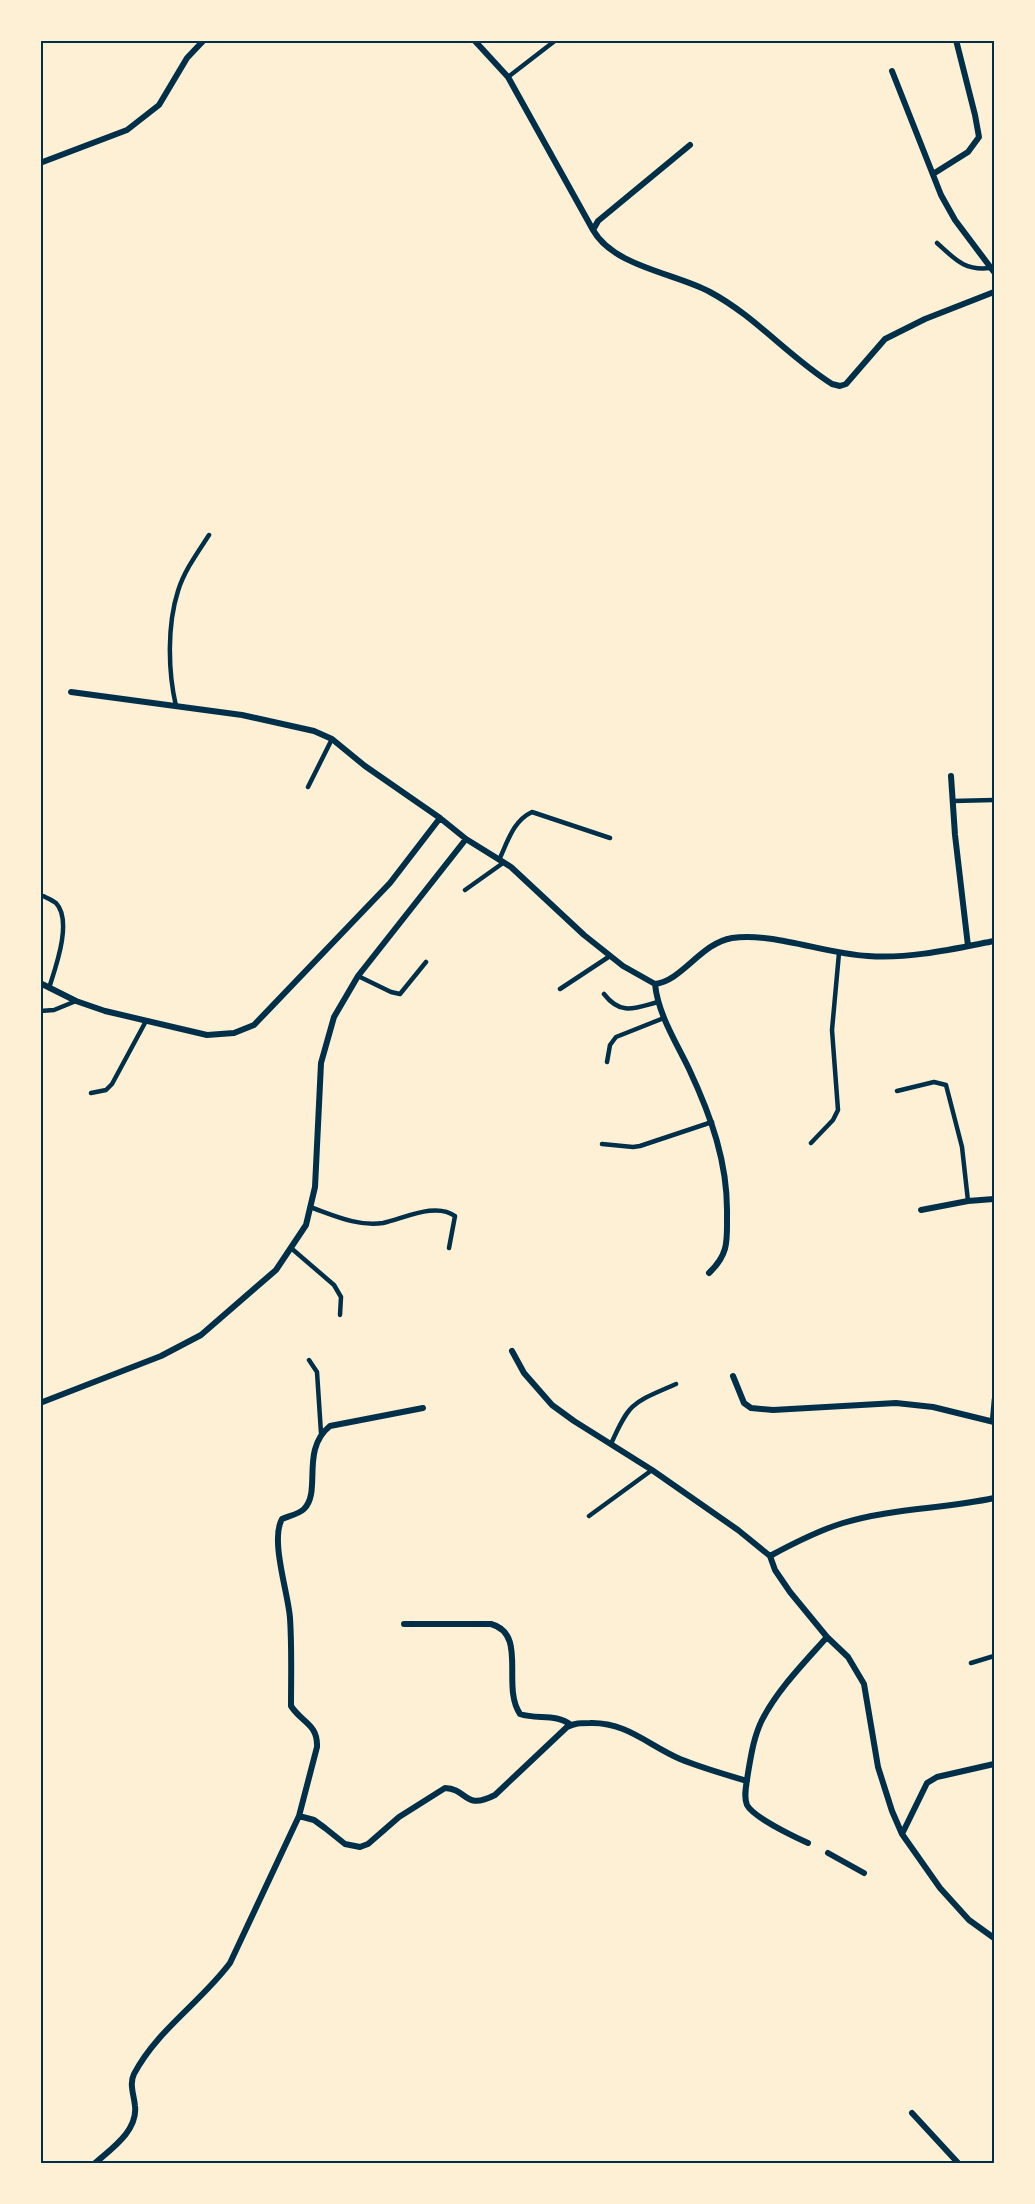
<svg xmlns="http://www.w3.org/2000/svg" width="1035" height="2204" font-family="Roboto,sans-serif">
	<rect width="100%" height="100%" fill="#fdf0d5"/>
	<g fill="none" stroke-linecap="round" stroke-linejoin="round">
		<path stroke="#003049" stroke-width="4.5" d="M508 77 556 40
			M937 243C955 259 964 271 990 268
			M176 706C168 672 167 625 178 591 184 571 198 552 209 535
			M308 787 332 739
			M953 801 994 800
			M499 860C508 841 513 821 532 812L610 838
			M465 890 503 863
			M43 896C47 898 52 900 56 903 73 921 55 969 49 988
			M358 976 391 992 400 994 426 962
			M560 989 610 956
			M604 994C621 1016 635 1008 658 1002
			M40 1011 54 1010 76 1001
			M607 1062 610 1045 616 1037 664 1018
			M897 1091 934 1082 946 1085 962 1147 968 1201
			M91 1093 106 1090 112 1084 146 1021
			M811 1143 833 1120 838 1110 832 1030 839 953
			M602 1144 633 1147 640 1146 712 1122
			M310 1207C333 1215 358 1227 383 1223 405 1218 436 1202 455 1216L449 1248
			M291 1248 334 1285 341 1297 340 1315
			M309 1360 317 1372 321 1433
			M992 1421 994 1399
			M611 1444C630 1401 633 1403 676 1384
			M589 1516 652 1470
			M971 1663 994 1656"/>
		<path stroke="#003049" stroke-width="6" d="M474 40 508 77 593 230
			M892 71 941 195 955 220 994 272
			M690 145 598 221 593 230C614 267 675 273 710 292 755 316 789 357 832 384L840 386 846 384 885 339 925 319 994 292
			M40 163 127 130 159 105 187 58 204 40
			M933 174 968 152 979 137 975 115 956 40
			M71 692 242 715 314 731 332 739 365 766 440 818 466 839 511 867 584 935 623 966 655 984C682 981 701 943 732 938 773 932 825 954 868 956 910 959 953 949 994 941
			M951 776 955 835 968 946
			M40 983 76 1001 105 1011 207 1035 234 1033 254 1025 390 883 440 818
			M655 984C658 1014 676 1042 689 1069 711 1116 728 1163 727 1215 727 1241 729 1254 709 1273
			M921 1210 968 1201 994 1199
			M512 1351 524 1373 552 1405 574 1421 652 1470 738 1530 770 1556 775 1570 790 1592 827 1637 848 1657 864 1684 878 1767 892 1811 902 1834 940 1888 969 1920 994 1938
			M733 1376 744 1403 751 1408 773 1410 896 1403 933 1407 994 1422
			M40 1403 161 1356 201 1335 276 1270 306 1225 315 1187 321 1063 334 1017 358 976 466 839
			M770 1556C794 1543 817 1531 843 1523 892 1508 945 1509 994 1498
			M404 1624H491C528 1634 501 1686 520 1714 537 1720 556 1713 571 1725
			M299 1816 314 1820 325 1828 345 1844 360 1847 368 1844 399 1817 445 1788C468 1789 464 1811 495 1795L567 1727C575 1723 580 1723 590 1723 626 1722 648 1745 680 1759 702 1768 724 1774 747 1781
			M902 1834 927 1783 937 1777 994 1764
			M808 1843C795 1837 753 1817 747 1805 743 1796 747 1782 748 1773 751 1755 754 1736 762 1720 778 1689 804 1663 827 1637
			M828 1853 864 1873
			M912 2113 959 2164
			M94 2164C111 2149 138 2131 135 2106 134 2095 129 2084 134 2074 157 2030 201 2002 230 1963L299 1816 317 1747C318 1724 302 1723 291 1706 291 1677 292 1647 290 1618 288 1592 270 1540 282 1519 289 1516 299 1514 304 1509 322 1491 300 1450 330 1426L423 1408"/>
	</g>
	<rect width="1035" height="2204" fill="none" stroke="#fdf0d5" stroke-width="84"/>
	<rect x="42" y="42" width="951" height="2120" fill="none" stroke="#003049" stroke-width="2"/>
</svg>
